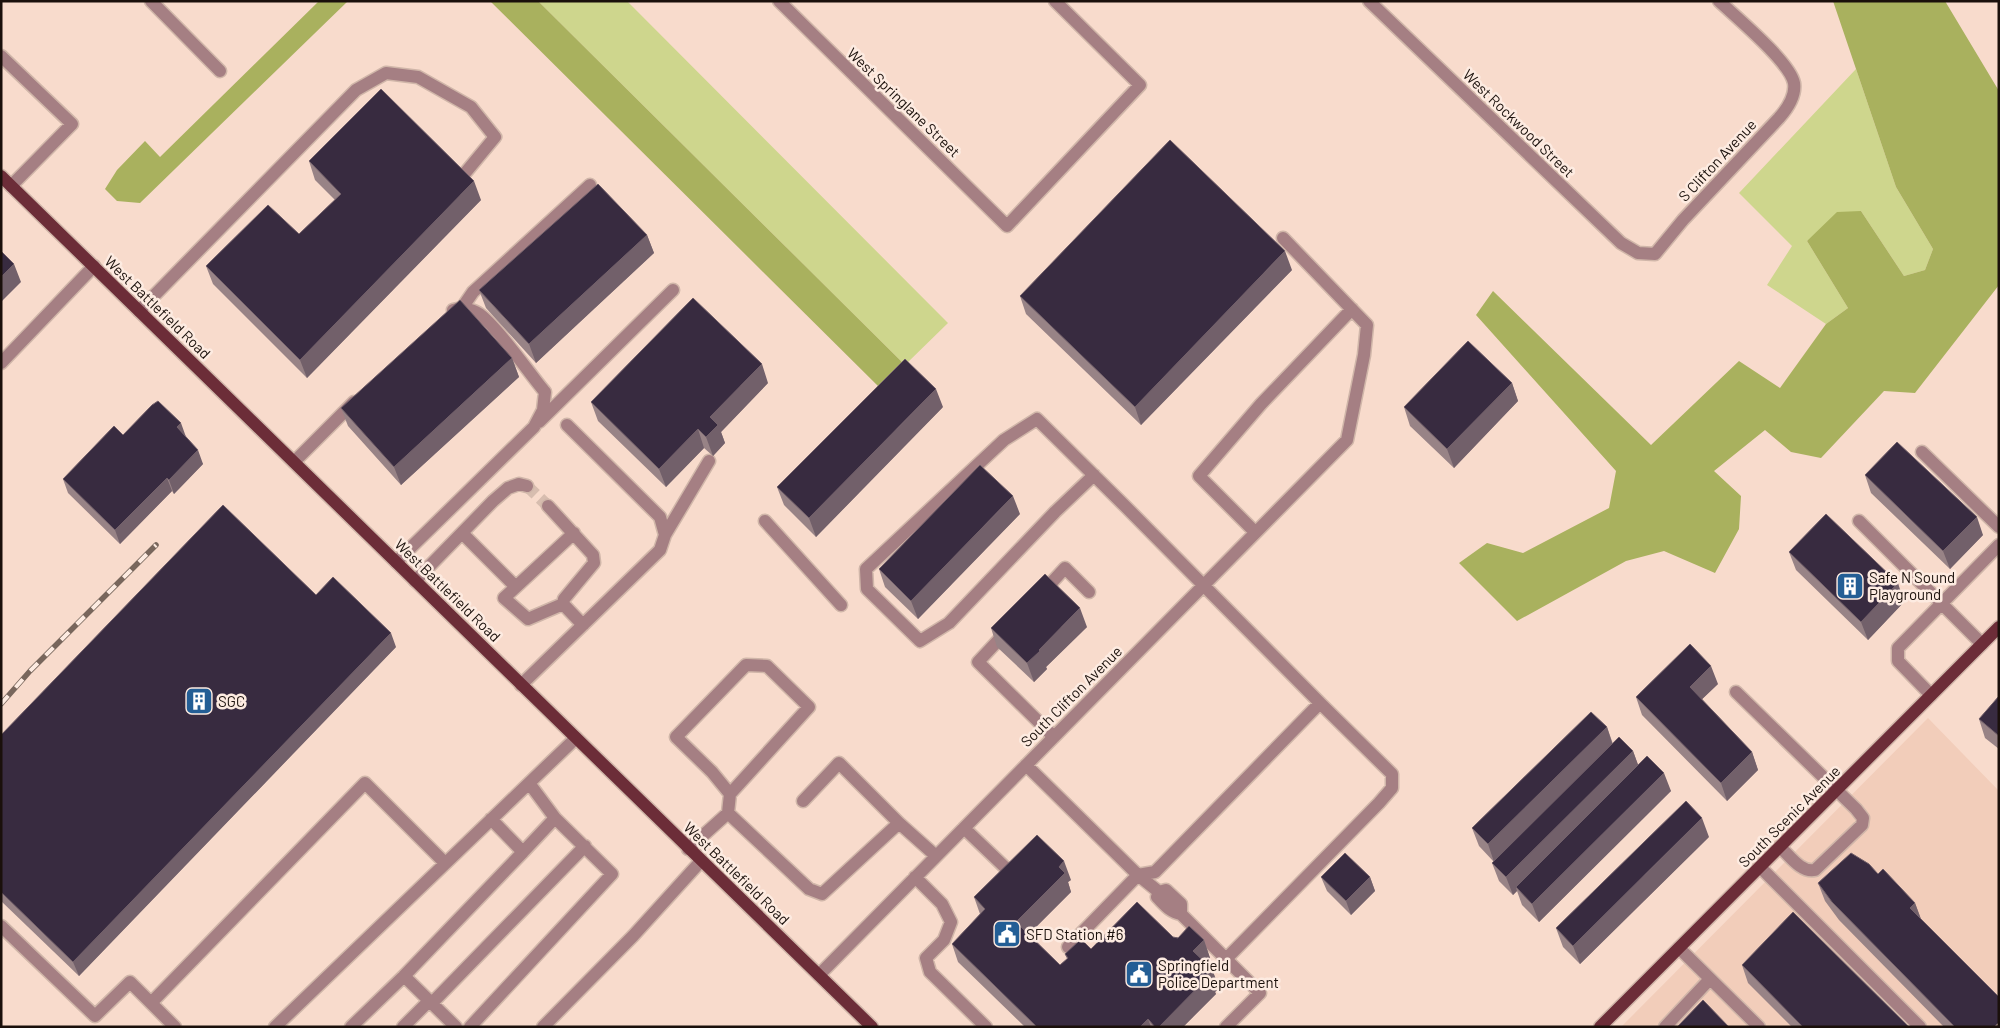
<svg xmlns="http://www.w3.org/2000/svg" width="2000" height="1028" font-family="Barlow,sans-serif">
	<rect width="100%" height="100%" fill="#f8dbcc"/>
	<path fill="#f2cdba" d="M1928 718 1999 791V1027H1621Z"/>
	<path fill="#ced68d" d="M538 1H627L948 323 905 365Z
		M1856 69 1896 187 1933 249 1925 270 1904 276 1861 211 1807 241 1848 308 1826 324 1767 285 1792 246 1739 193Z"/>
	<path fill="#a9b15e" d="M319 1H348L140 203 117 201 105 189 117 170 145 141 160 157Z
		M490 1H538L905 365 880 388Z
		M1833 1H1945L1999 91V285L1915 393 1884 391 1821 458 1791 452 1765 430 1714 471 1741 496 1739 529 1715 573 1664 551 1626 561 1517 621 1459 563 1487 543 1523 553 1609 508 1616 471 1476 315 1493 291 1651 445 1739 361 1780 388 1826 324 1848 308 1807 241 1837 212 1861 211 1904 276 1925 270 1933 249 1896 187Z"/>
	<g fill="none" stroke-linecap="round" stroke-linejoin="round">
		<path stroke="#d7bdaf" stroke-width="12" stroke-dasharray="12 6" stroke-linecap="butt" d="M527 486 548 506"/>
		<g stroke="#d0b6a9" stroke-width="15">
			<path id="minor" d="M151 1 220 71
				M779 1 1007 226 1140 85 1055 1
				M1369 1 1621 243 1638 253 1655 254 1683 220 1779 118C1787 109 1796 96 1794 83 1790 62 1736 17 1719 1
				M1 56 72 124 11 186
				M462 308 473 292 590 185
				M139 311 356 90 386 73 418 77 471 107 495 137 466 172
				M1 363 94 266
				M539 422 673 290
				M1922 452 1999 527
				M294 462 354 402
				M1094 475 1055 512 949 623 920 641 867 589 866 569 1004 440 1037 419 1125 506 1320 703 1155 872 1138 875
				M548 506 593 555 594 563 564 599 563 604 583 625
				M765 521 841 605
				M1859 521 1982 644
				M1255 532 1199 476 1261 404 1352 309
				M462 533 516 587
				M665 535 709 461
				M396 562 534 427 543 410 545 392C532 377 491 318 476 312 468 308 461 308 453 310
				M415 581 493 501 508 488 519 484 527 486
				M1042 593 1065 568 1089 592
				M563 604 528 619 504 598 574 533
				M1006 632 978 662 1054 737
				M521 685 660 550 665 535 660 517 567 425
				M1736 692 1856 809 1863 818 1862 825 1815 870C1801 873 1790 856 1780 847
				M1931 695 1898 661V648L1999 545
				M1026 765 1138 875 1068 947
				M529 783 555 818
				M803 801 839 763 899 823
				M728 813 730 794 712 772 676 737 746 665 767 666 809 707 730 794
				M964 828 1013 875
				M688 849 728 813 809 889 822 894 899 823 936 856
				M1760 867 1920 1027
				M1138 875 1159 892 1166 890 1181 904V914C1170 912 1165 905 1157 897L1159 892
				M915 877 942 904 951 922 944 940 926 958 930 972 986 1027
				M1181 914 1260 993 1226 1027
				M1 926 95 1016 130 982 175 1027
				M1679 948 1759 1027
				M1226 959 1379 803 1392 788V774L1320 703
				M819 975 1347 440 1364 355 1367 325 1283 238
				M151 1003 365 783 445 863
				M432 1003 585 846
				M275 1027 576 738
				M351 1027 404 976
				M403 1027 429 1001
				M456 1027 404 976 523 852 491 819
				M470 1027 612 874 555 818 523 852
				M543 1027 633 936 701 861
				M1665 1027 1710 979"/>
		</g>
		<g stroke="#d0b6a9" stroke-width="15">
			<path id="major" d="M1 176 872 1027
				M1600 1027 1999 627"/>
		</g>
		<use href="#minor" stroke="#a57f83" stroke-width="12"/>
		<use href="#major" stroke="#6c2d38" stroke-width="12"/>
		<g stroke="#78665c" stroke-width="5.5">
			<path id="rail" d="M1 704 30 671 156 545"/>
		</g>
		<use href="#rail" stroke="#fdebe1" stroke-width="4" stroke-dasharray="11" stroke-linecap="butt"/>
	</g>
	<path fill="#988386" d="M309 161 481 200 307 378 213 284 206 266 299 234 335 200 315 180Z
		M647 235 654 253 536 363 486 308 479 290Z
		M1292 270 1141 425 1026 314 1020 296Z
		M512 358 519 377 401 485 348 426 341 408Z
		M768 383 721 432 725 443 713 456 704 448 666 487 598 421 591 402Z
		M1512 383 1518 401 1454 468 1410 426 1404 407Z
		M943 407 816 537 784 505 777 487Z
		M186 437 203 464 174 494 172 491 120 544 68 493 63 479Z
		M1865 475 1983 535 1950 569 1871 493Z
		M1020 514 918 619 885 587 879 569Z
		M1789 552 1904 602 1868 640 1796 570Z
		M1087 627 1046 667 1047 669 1034 682 997 647 991 628Z
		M396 647 79 976 1 901V735Z
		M1718 684 1702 699 1752 752 1758 770 1727 801 1642 715 1636 697Z
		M1999 696V749L1985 738 1979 719Z
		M1607 727 1613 744 1633 751 1638 765 1671 791 1539 922 1522 905 1517 891 1513 895 1499 881 1492 863 1494 862 1479 846 1472 828Z
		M1709 837 1580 964 1563 947 1556 928Z
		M1878 874 1915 903 1921 919 1999 1027H1944L1839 920 1825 901 1818 883Z
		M1321 877H1370L1375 891 1351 915 1327 891Z
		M1071 880 1068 882 1071 892 1028 935 1060 965 1067 959 1065 954 1091 949 1173 937 1204 940 1210 958 1206 963 1212 969 1219 988 1215 992 1216 994 1183 1027H1025L958 962 952 944 980 914 974 897Z
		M1742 965 1909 1027H1792L1748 983Z"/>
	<path fill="#72606a" d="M474 181 481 200 307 378 300 360Z
		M647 235 654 253 536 363 529 344Z
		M1285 251 1292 270 1141 425 1135 407Z
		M14 264 21 282 1 302V277Z
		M512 358 519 377 401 485 394 467Z
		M762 364 768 383 721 432 725 443 713 456 706 437 710 417Z
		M1512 383 1518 401 1454 468 1447 449Z
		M936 389 943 407 816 537 809 518Z
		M181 423 186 437 177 427Z
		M698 429 704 448 666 487 659 469Z
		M198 450 203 464 174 494 169 480Z
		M167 478 172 491 120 544 115 530Z
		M1013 496 1020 514 918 619 911 601Z
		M1977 517 1983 535 1950 569 1943 551Z
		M1898 583 1904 602 1868 640 1861 622Z
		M1080 608 1087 627 1046 667 1047 669 1034 682 1027 663 1039 650Z
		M391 633 396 647 79 976 73 962Z
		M1711 666 1718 684 1696 705 1690 687Z
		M1607 727 1613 746 1494 862 1488 844Z
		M1633 751 1640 770 1516 887 1517 891 1513 895 1506 877Z
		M1752 752 1758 770 1727 801 1721 783Z
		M1664 773 1671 791 1539 922 1532 904Z
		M1702 818 1709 837 1580 964 1573 946Z
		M1064 861 1071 880 1068 882 1071 892 1022 941 1016 922 1059 867Z
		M1370 877 1375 891 1351 915 1346 901Z
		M1915 903 1922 922 1910 908Z
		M1204 940 1210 958 1200 969 1193 951Z
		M1212 969 1219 988 1215 992 1216 994 1183 1027H1159Z
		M1148 1019 1151 1027H1140Z"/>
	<path fill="#382b40" stroke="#72606a" d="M381 89 474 181 300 360 206 266 268 205 299 234 341 194 309 161Z
		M1170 140 1285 251 1135 407 1020 296Z
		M598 184 647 235 529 344 479 290Z
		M1 251 14 264 1 277Z
		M693 298 762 364 710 417 718 425 706 437 698 429 659 469 591 402Z
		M460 300 512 358 394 467 341 408Z
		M1468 341 1512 383 1447 449 1404 407Z
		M905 359 936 389 809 518 777 487Z
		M158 401 181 423 177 427 198 450 169 480 167 478 115 530 63 479 114 426 123 435 152 405Z
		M1897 442 1977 517 1943 551 1865 475Z
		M980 465 1013 496 911 601 879 569Z
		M223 505 316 595 333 577 391 633 73 962 1 892V735Z
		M1826 514 1898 583 1861 622 1789 552Z
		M1045 574 1080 608 1039 650 1040 651 1027 663 991 628Z
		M1690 644 1711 666 1690 687 1752 752 1721 783 1636 697Z
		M1999 696V736L1979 719Z
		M1591 712 1607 727 1488 844 1472 828Z
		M1619 737 1633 751 1506 877 1492 863Z
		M1647 756 1664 773 1532 904 1516 887Z
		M1686 801 1702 818 1573 946 1556 928Z
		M1037 835 1064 861 1059 867 1065 873 1016 922 1060 965 1068 958 1065 954 1081 939 1091 949 1137 902 1173 937 1178 938 1189 926 1204 940 1193 951 1212 969 1207 974 1209 976 1159 1027H1155L1148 1019 1140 1027H1037L952 944 985 909 974 897Z
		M1345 853 1370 877 1346 901 1321 877Z
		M1851 853 1869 864 1878 874 1883 869 1915 903 1910 908 1999 997V1022L1994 1027H1955L1832 902 1818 883Z
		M1793 912 1909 1027H1803L1742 965Z
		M1703 1000 1729 1027H1677Z"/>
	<defs>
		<g id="building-square" transform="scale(1.4375)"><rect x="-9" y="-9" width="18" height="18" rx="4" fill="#235e95" stroke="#fdebe1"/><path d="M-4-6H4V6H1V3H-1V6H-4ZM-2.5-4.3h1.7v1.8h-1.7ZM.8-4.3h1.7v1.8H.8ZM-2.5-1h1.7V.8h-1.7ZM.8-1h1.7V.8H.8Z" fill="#fff"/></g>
		<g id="civic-square" transform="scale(1.4375)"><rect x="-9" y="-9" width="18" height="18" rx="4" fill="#235e95" stroke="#fdebe1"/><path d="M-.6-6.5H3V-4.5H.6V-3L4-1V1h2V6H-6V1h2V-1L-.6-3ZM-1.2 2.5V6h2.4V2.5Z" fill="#fff"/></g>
	</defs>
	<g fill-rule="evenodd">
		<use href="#building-square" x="1850" y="586"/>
		<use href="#building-square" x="199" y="701"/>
		<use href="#civic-square" x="1007" y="934"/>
		<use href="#civic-square" x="1139" y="974"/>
	</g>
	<g text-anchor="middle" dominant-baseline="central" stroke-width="5" stroke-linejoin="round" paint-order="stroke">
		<g font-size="15" fill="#1a100b" stroke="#fdebe1">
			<text transform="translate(904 102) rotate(44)">West Springlane Street</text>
			<text transform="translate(1519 123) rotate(44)">West Rockwood Street</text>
			<text transform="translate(1717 160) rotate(-47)">S Clifton Avenue</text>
			<text transform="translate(158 307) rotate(44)">West Battlefield Road</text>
			<text transform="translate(448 590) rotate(44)">West Battlefield Road</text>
			<text transform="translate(1071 696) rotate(-45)">South Clifton Avenue</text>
			<text transform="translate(1789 816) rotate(-45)">South Scenic Avenue</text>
			<text transform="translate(737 873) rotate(44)">West Battlefield Road</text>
		</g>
		<g font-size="15" fill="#1a100b" stroke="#fdebe1" text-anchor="start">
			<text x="1869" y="577">Safe N Sound<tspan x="1869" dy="17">Playground</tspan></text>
			<text x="218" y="701">SGC</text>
			<text x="1026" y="934">SFD Station #6</text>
			<text x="1158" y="965">Springfield<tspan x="1158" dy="17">Police Department</tspan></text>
		</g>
	</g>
	<rect width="2000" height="1028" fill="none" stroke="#1a100b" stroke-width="5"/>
</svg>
